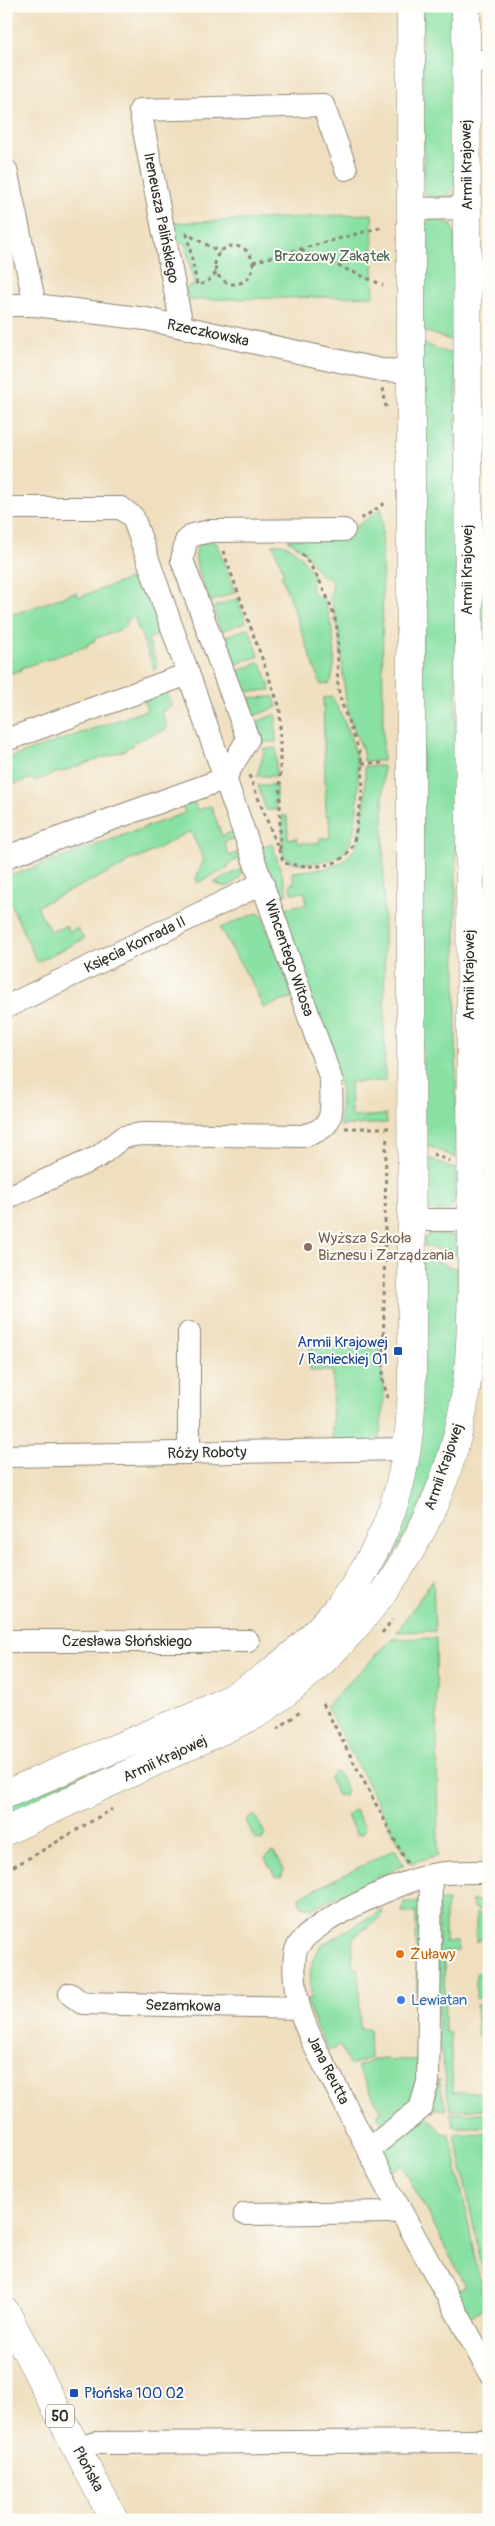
<svg xmlns="http://www.w3.org/2000/svg" width="495" height="2526" font-family="Pangolin,sans-serif">
	<rect width="100%" height="100%" fill="#fdfcf7"/>
	<filter id="ink" filterUnits="userSpaceOnUse"><feTurbulence type="fractalNoise" baseFrequency=".02" numOctaves="2"/><feDisplacementMap in="SourceGraphic" scale="10" xChannelSelector="R" yChannelSelector="G"/><feConvolveMatrix kernelMatrix="1 2 1 2 8 2 1 2 1" color-interpolation-filters="sRGB"/></filter>
	<filter id="wash" filterUnits="userSpaceOnUse"><feTurbulence type="fractalNoise" baseFrequency=".0096" numOctaves="4" result="noise"/><feDisplacementMap in="SourceGraphic" scale="20" xChannelSelector="R" yChannelSelector="G"/><feGaussianBlur stdDeviation="1.12" result="paint"/><feColorMatrix in="noise" values="0 0 0 0 0 0 0 0 0 0 0 0 0 0 0 0 0 1.4 0 .05"/><feComposite in="paint" operator="in"/></filter>
	<g filter="url(#wash)">
		<rect width="100%" height="100%" fill="#efdfbf"/>
		<path fill="#88e0a3" stroke="#5a8667" d="M422 6H455V185L447 197 432 198 424 193Z
			M372 214 374 296 188 300 185 288 194 285 185 242 176 243 172 223Z
			M437 219 451 224 455 234 456 341C443 340 435 332 421 332L423 225 429 220Z
			M421 343 448 353H456V1158L431 1147H423Z
			M382 508 383 761H364C364 745 353 732 349 717 340 676 344 634 329 595 334 591 333 585 330 579L321 576 303 550 288 540 346 534Z
			M216 542 235 592 210 602C205 586 188 558 200 543Z
			M273 544C294 541 306 563 315 578L311 582 312 591 314 595 323 598C332 624 340 656 330 683L321 685 281 575 284 573Z
			M489 574 485 606 489 1034H487L480 987V585Z
			M138 576 143 577 164 633 148 639 157 665 155 671 134 617 126 620 127 624 124 628 94 639 95 641 87 644 88 646 21 668V670L6 675V617L77 592 79 597Z
			M238 598 246 622 221 631 213 608Z
			M249 628 259 656 233 665 223 637Z
			M261 662 271 690 242 692 235 672Z
			M165 688 172 706 162 711 167 729 132 743 133 746 126 748V750C94 761 65 770 34 781L32 778 6 787V759L147 710 143 697Z
			M274 697 277 707 251 717 245 698Z
			M332 697C343 716 351 736 356 757 361 776 358 830 348 847 340 859 323 862 311 863 300 864 289 864 283 854L282 816H287L288 839 297 838 298 843H319L320 838H330L329 816H326L323 698Z
			M276 714V742H260L254 723Z
			M276 748V776H257L264 752 263 749Z
			M365 766H383L385 1081 350 1082 351 1117 386 1115 387 1123 340 1126 341 1090 282 915 284 908 306 904 305 892 291 893 290 884 294 883 292 872 327 868 343 862 356 847 365 799Z
			M258 785H276V810H266Z
			M184 799 186 805 194 802 197 810 211 806 222 836 234 831 237 837 224 842 229 856 241 851C248 868 242 881 225 887L214 883 243 868 238 859 227 865 229 868 197 883 196 879 204 859 190 831 138 859 136 857 124 863 125 865 37 906 50 932 66 926 69 932 77 928 84 939 37 962 10 902 6 901V868L9 867 13 875 185 813 180 800Z
			M272 843 288 894 275 896 259 848Z
			M257 913 262 915 293 997 263 1008 254 987 220 928Z
			M487 1092H489V1158H479Z
			M423 1158C434 1156 444 1169 456 1169 456 1186 463 1210 441 1211 434 1211 430 1211 425 1208Z
			M431 1234 455 1236 457 1256C445 1257 436 1246 424 1246V1239Z
			M423 1257C436 1257 444 1268 457 1268 457 1296 458 1324 457 1351 454 1419 433 1488 399 1546 389 1565 382 1583 364 1594L388 1549Z
			M310 1348H380L384 1399 379 1443 332 1444 333 1371H310Z
			M433 1579 435 1631 397 1632Z
			M436 1638 438 1855 410 1863 326 1706 392 1639Z
			M214 1720 6 1819V1806Z
			M335 1772 338 1773 347 1790 345 1796 338 1795 329 1778Z
			M353 1810 356 1811 365 1828 363 1834H356L347 1816Z
			M253 1815 256 1817 265 1834 262 1840 255 1839 246 1821Z
			M395 1849 404 1865 313 1908 302 1906 298 1898Z
			M272 1852 275 1853 284 1870 281 1877 275 1876 265 1858Z
			M438 1901H448L445 1913V1942H457L458 1951H444L445 2032H450L453 2092 482 2093V2077H489V2109L450 2110 438 2033Z
			M471 1901H489V1913L475 1909Z
			M404 1902H426L423 2003H417L416 1913 402 1912Z
			M383 1910 381 1917 353 1937 352 1968H358L359 1976 360 2029H369L370 2057 350 2066 340 2046 329 2051 316 2027 306 1999 312 1998C309 1978 309 1962 321 1945Z
			M476 1913 489 1917V1935L476 1942Z
			M476 1973H489V1999H476Z
			M476 2005H489V2037H478Z
			M417 2016H421L420 2084 410 2104 383 2124 377 2114 381 2111 357 2067 372 2059 417 2060Z
			M481 2043H489V2071H482Z
			M439 2079 446 2110 429 2108Z
			M450 2113H489V2127H454Z
			M426 2114 442 2133 450 2134 485 2306 469 2318 455 2292 466 2287 402 2165 391 2170 381 2150Z
			M489 2133V2303L455 2134Z"/>
	</g>
	<g filter="url(#ink)">
		<g fill="none" stroke-linecap="round" stroke-linejoin="round">
			<g stroke="#8d8575" stroke-width="24">
				<path id="minor" d="M466 61H489
					M6 170 35 305
					M410 209 468 208
					M6 305H35L146 319 381 370 409 371
					M182 327 140 110 323 105 346 169
					M6 508H121L133 517 331 1079C331 1111 338 1128 302 1136L141 1134 123 1137 98 1157 6 1198
					M467 564 489 563
					M6 740 188 674
					M6 857 224 779 248 739 182 560 186 541 193 535 210 531 344 530
					M6 1007 263 883
					M412 1220H489
					M189 1333V1453
					M6 1456 407 1449
					M6 1641H248
					M489 1872C470 1872 451 1871 432 1875 404 1880 305 1923 296 1950 292 1964 296 1997 300 2010 310 2042 329 2072 344 2102 389 2194 441 2282 489 2372
					M70 1994 82 2003 299 2008
					M368 2150 420 2109 428 2082 431 1875
					M245 2214 391 2212
					M77 2449 95 2443 489 2441"/>
			</g>
			<g stroke="#8d8575" stroke-width="29">
				<path id="major" d="M6 1794 212 1708C301 1664 370 1588 398 1491 415 1429 412 1367 412 1304 412 1208 411 1113 411 1018 410 680 410 343 411 6
					M6 1831 255 1715C355 1648 431 1547 459 1429 471 1378 471 1326 472 1275L466 6
					M6 2312 114 2520"/>
			</g>
			<path stroke="#8d8575" stroke-width="3" stroke-dasharray="4 4" stroke-linecap="butt" d="M215 265a19 19 0 1 1 38 0a19 19 0 1 1-38 0Z
				M301 250 383 285
				M253 262 382 227
				M216 273 206 283 197 285 187 234 220 252
				M383 388 386 407
				M361 519 385 503
				M223 551 280 708V850
				M362 763H385
				M249 775 284 863C305 867 336 871 350 850 356 842 356 827 358 817 362 800 364 782 362 764 359 744 344 716 339 692 335 671 340 649 337 628 333 605 315 567 299 551
				M345 1128H389
				M387 1139 386 1145 383 1380 388 1399
				M433 1154 450 1161
				M435 1254 449 1261
				M382 1633 392 1620
				M323 1704 407 1863
				M277 1729 300 1712
				M6 1870 33 1856 112 1809"/>
			<use href="#minor" stroke="#fff" stroke-width="22"/>
			<use href="#major" stroke="#fff" stroke-width="28"/>
		</g>
	</g>
	<circle fill="#8d6e63" stroke="#fdfcf7" stroke-width="2" cx="308" cy="1247" r="5"/>
	<g fill="#1a4fb4" stroke="#fdfcf7" stroke-width="2">
		<rect x="393" y="1346" width="10" height="10" rx="2.5"/>
		<rect x="69" y="2388" width="10" height="10" rx="2.5"/>
	</g>
	<circle fill="#e8710a" stroke="#fdfcf7" stroke-width="2" cx="400" cy="1954" r="5"/>
	<circle fill="#3f7fe0" stroke="#fdfcf7" stroke-width="2" cx="401" cy="2000" r="5"/>
	<g text-anchor="middle" dominant-baseline="central" stroke-width="4" stroke-linejoin="round" paint-order="stroke">
		<rect fill="#fdfcf7" stroke="#6a6a68" stroke-width="1" x="46" y="2404.5" width="28" height="23" rx="4"/>
		<g font-size="14" font-weight="bold" fill="#2b2b2b">
			<text x="60" y="2416">50</text>
		</g>
		<g font-size="15" fill="#2b2b2b" stroke="#fdfcf7">
			<text transform="translate(467 165) rotate(-91)">Armii Krajowej</text>
			<text transform="translate(161 218) rotate(79)">Ireneusza Palińskiego</text>
			<text transform="translate(208 333) rotate(12)">Rzeczkowska</text>
			<text transform="translate(467 570) rotate(-90)">Armii Krajowej</text>
			<text transform="translate(135 945) rotate(-26)">Księcia Konrada II</text>
			<text transform="translate(289 958) rotate(71)">Wincentego Witosa</text>
			<text transform="translate(469 975) rotate(-90)">Armii Krajowej</text>
			<text transform="translate(207 1453) rotate(-1)">Róży Roboty</text>
			<text transform="translate(444 1467) rotate(-71)">Armii Krajowej</text>
			<text x="127" y="1641">Czesława Słońskiego</text>
			<text transform="translate(165 1759) rotate(-25)">Armii Krajowej</text>
			<text transform="translate(183 2006) rotate(1)">Sezamkowa</text>
			<text transform="translate(328 2070) rotate(63)">Jana Reutta</text>
			<text transform="translate(88 2469) rotate(62)">Płońska</text>
		</g>
		<g font-size="15" fill="#47614f" stroke="#fdfcf7">
			<text x="332" y="256">Brzozowy Zakątek</text>
		</g>
		<g font-size="15" fill="#785e54" stroke="#fdfcf7" text-anchor="start">
			<text x="318" y="1238">Wyższa Szkoła<tspan x="318" dy="17">Biznesu i Zarządzania</tspan></text>
		</g>
		<g font-size="15" fill="#164399" stroke="#fdfcf7" text-anchor="end">
			<text x="388" y="1342">Armii Krajowej<tspan x="388" dy="17">/ Ranieckiej 01</tspan></text>
			<text x="84" y="2393" text-anchor="start">Płońska 100 02</text>
		</g>
		<g font-size="15" fill="#c56008" stroke="#fdfcf7" text-anchor="start">
			<text x="410" y="1954">Żuławy</text>
		</g>
		<g font-size="15" fill="#366cbe" stroke="#fdfcf7" text-anchor="start">
			<text x="411" y="2000">Lewiatan</text>
		</g>
	</g>
	<rect width="495" height="2526" fill="none" stroke="#fdfcf7" stroke-width="25"/>
</svg>
